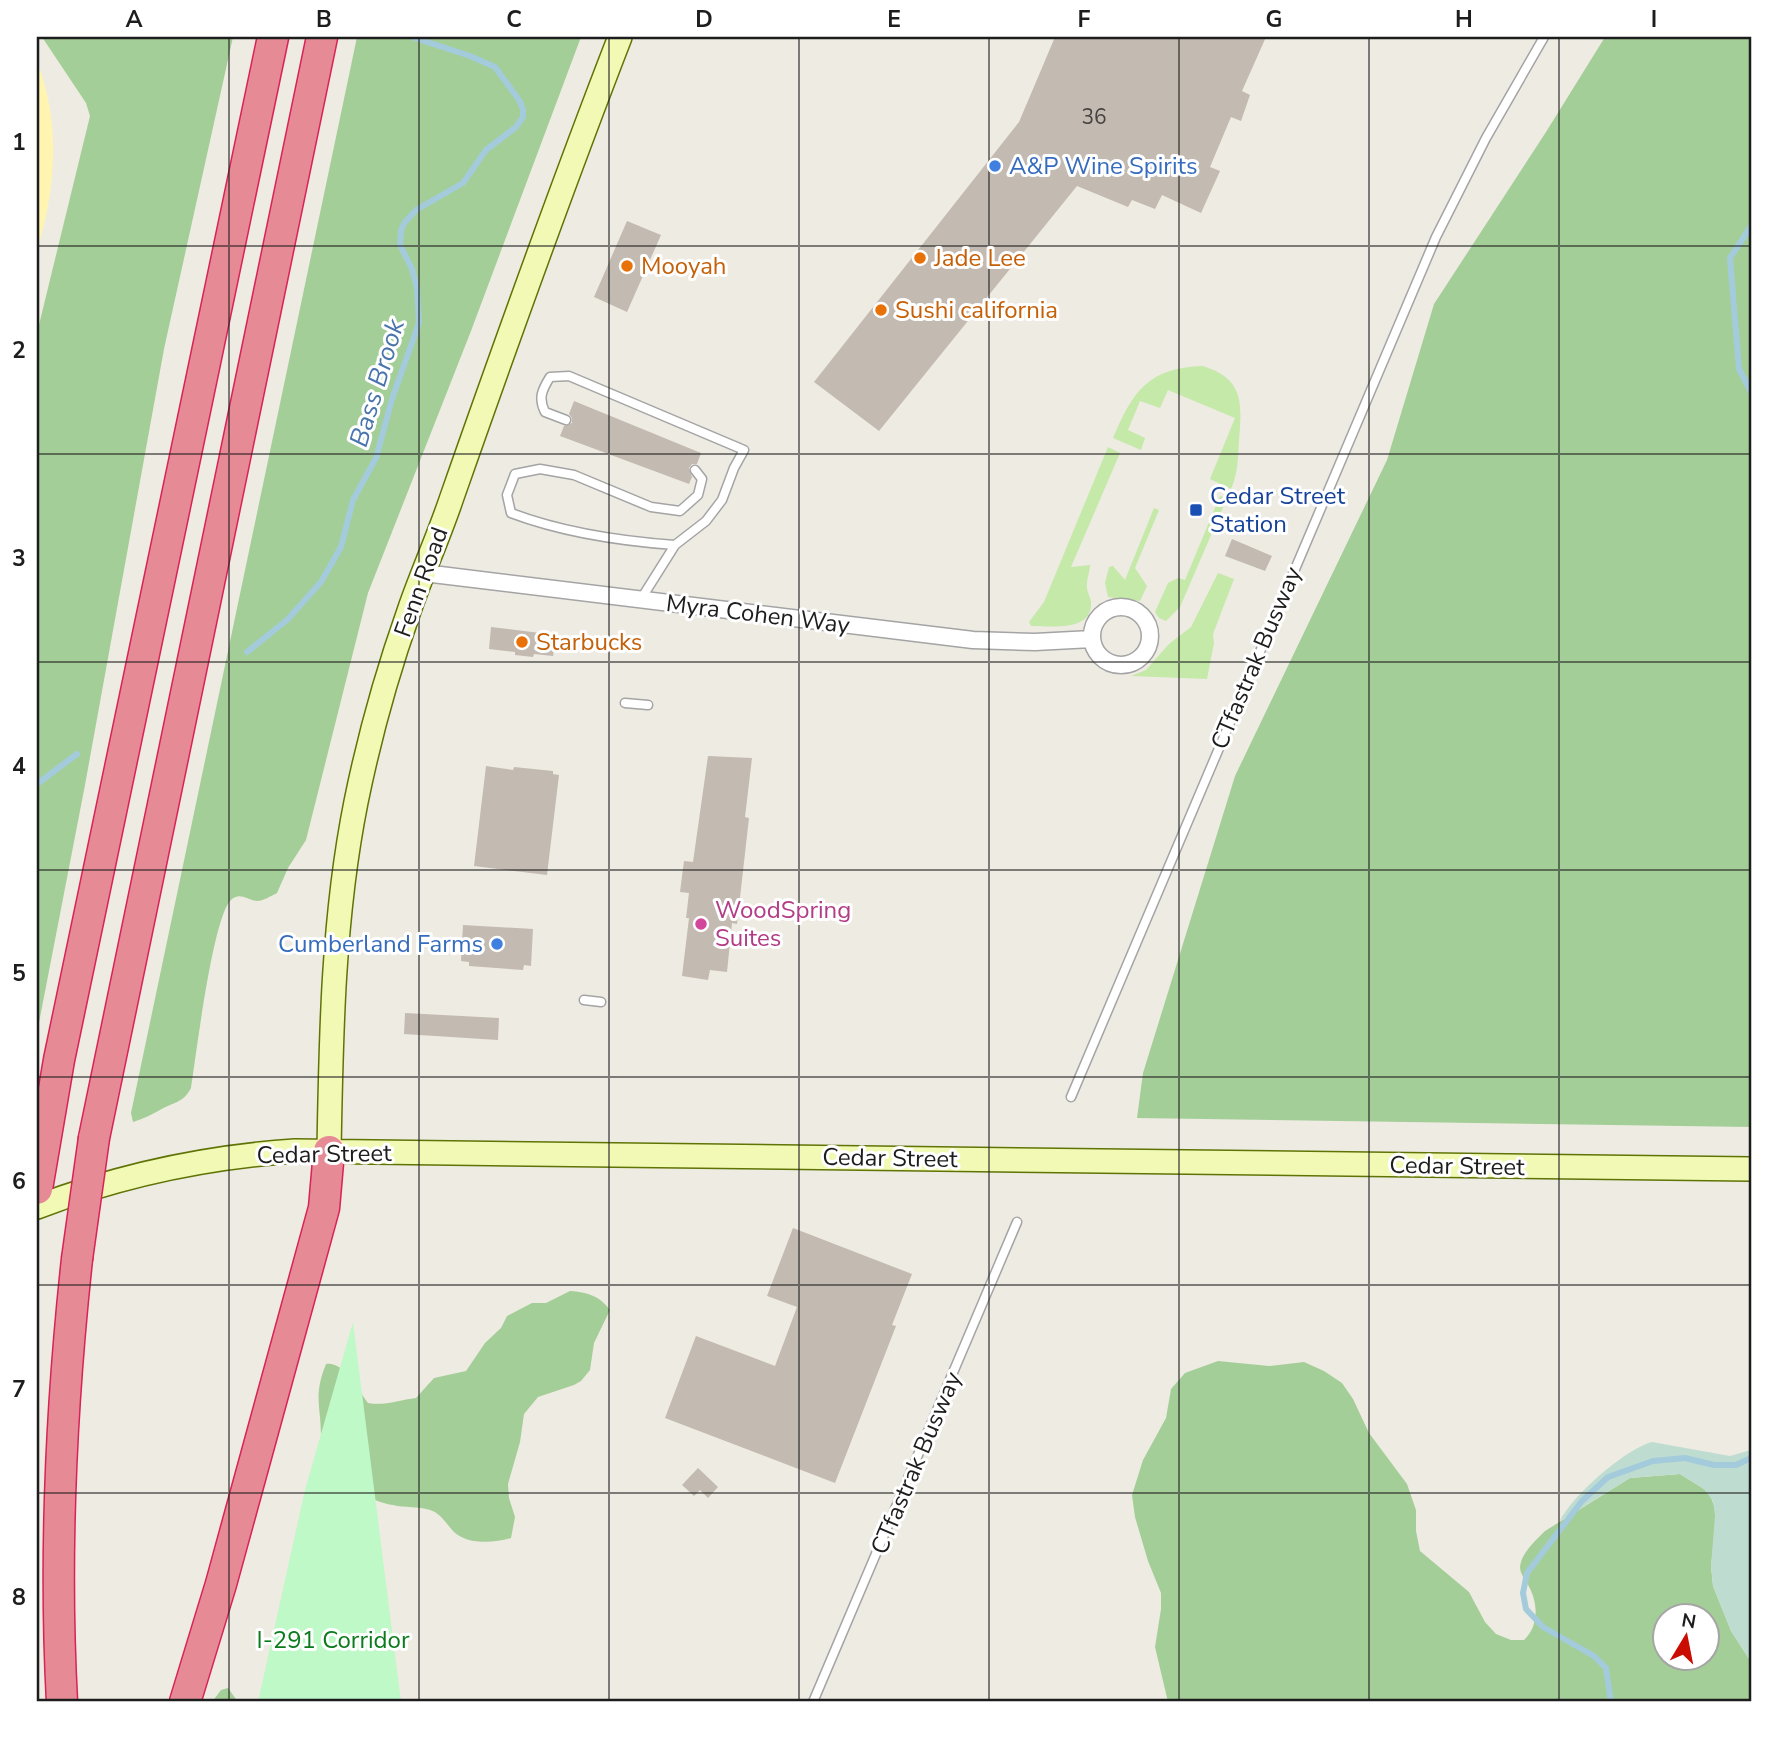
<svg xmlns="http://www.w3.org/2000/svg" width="1788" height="1739" font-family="'Nunito Sans',sans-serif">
	<rect width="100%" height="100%" fill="#eeebe3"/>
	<path fill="#c4e9a8" d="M1203 366C1244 379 1242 403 1239 440 1238 457 1238 473 1231 489L1210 479 1235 418 1168 390 1160 408 1140 401 1128 430 1145 438 1141 450 1113 438C1133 391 1148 368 1203 366Z
		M1108 447 1120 453 1071 567 1090 565C1090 572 1086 580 1087 587 1087 593 1091 598 1091 603 1092 632 1051 626 1031 626L1029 622 1044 602Z
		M1220 496 1227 498 1180 607 1166 621 1159 618 1155 612 1168 583 1178 578 1185 580Z
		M1154 508 1159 510 1135 568 1147 586 1140 601 1108 597 1105 583 1109 567 1113 566 1125 580Z
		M1218 573 1234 579 1213 634 1214 643 1207 679 1131 676 1146 670 1169 644 1191 627Z"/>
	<path fill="#a4ce97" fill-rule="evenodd" d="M42 37H233L164 349 85 785 37 1033V333L90 116 86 103Z
		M357 37H581L471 331 368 593 306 840 288 868 277 893C271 896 263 901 257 901 248 900 240 892 232 899 213 913 196 1057 191 1088 183 1103 174 1102 160 1110 151 1115 143 1119 133 1122L131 1113Z
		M1605 37H1751V1127L1137 1118 1143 1073 1235 776 1387 460 1434 304 1546 132Z
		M570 1291C587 1292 600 1296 610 1310L594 1343 590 1370 581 1381 574 1385 538 1397 524 1414 520 1442 508 1484 509 1498 515 1517 511 1538C494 1543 468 1545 454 1532 446 1524 442 1514 430 1510 418 1506 405 1508 393 1505 384 1504 375 1500 367 1497L279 1702 321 1436C321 1406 313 1396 326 1364 344 1361 358 1390 368 1403 384 1406 400 1400 416 1398L434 1378 466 1371 485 1343 501 1328 507 1316 532 1303H546Z
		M1218 1361 1269 1366 1304 1362 1324 1371 1342 1383 1353 1399 1369 1433 1407 1484 1416 1510V1531L1420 1551 1469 1592 1485 1622 1496 1634 1511 1640H1524C1540 1625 1538 1601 1527 1583 1523 1576 1518 1571 1521 1562 1524 1551 1537 1539 1545 1531L1630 1478 1680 1474 1704 1489 1710 1495 1715 1508 1716 1523 1711 1566 1713 1586 1731 1631 1751 1662V1702H1168L1155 1647 1161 1609V1593L1148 1561 1135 1517 1132 1495 1143 1460 1166 1418 1171 1389 1185 1373ZM1666 1616H1708V1658H1666Z
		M228 1688 238 1702H212L221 1690Z"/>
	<path fill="#bfdcd1" d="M1652 1442 1730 1456 1751 1450V1662L1731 1631 1713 1586 1711 1566 1715 1516 1713 1501 1704 1489 1680 1474 1630 1478 1560 1521C1572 1496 1625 1449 1652 1442Z"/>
	<path fill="#fff4b0" d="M37 62C61 122 56 190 37 250L39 126Z"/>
	<path fill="#bff9c7" d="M353 1322 401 1702H258L305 1490Z"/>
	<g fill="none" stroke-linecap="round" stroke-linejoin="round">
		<path stroke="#a3cbdc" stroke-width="6" d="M1751 226 1730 258 1739 369 1751 392
			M247 652 287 620 321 582 341 547 353 500 376 458 392 399 419 323 417 288 412 269 400 245 401 230 405 222 416 210 463 183 486 150 516 127 523 117V109L519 100 495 67 470 56 412 37
			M37 784 77 754
			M1611 1702 1606 1668 1594 1656 1543 1627 1526 1609 1523 1593 1527 1573 1582 1501 1608 1477 1653 1461 1685 1458 1714 1465H1736L1751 1458"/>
	</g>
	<path fill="#c3bab2" d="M1055 37H1266L1242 91 1250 95 1241 121 1231 117 1210 167 1220 171 1201 213 1162 195 1155 209 1132 200 1128 207 1077 186 879 431 814 382 1019 122Z
		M627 221 661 235 627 312 594 297Z
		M574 401 701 453 697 464H692L689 468 692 477 689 484 560 436 564 426 572 423V418L569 414Z
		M1232 539 1272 556 1265 571 1225 556Z
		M491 627 556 635 553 656 534 654 533 657 515 655V652L489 649Z
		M708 756 752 758 745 817 749 818 737 924 732 923 727 972 710 970 708 980 682 976 689 918H686L689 893 680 892 684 861 693 862Z
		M486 766 513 770 514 767 553 771V774L559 775 547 875 474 866Z
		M463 925 533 929 531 966 524 965 523 970 469 966V962L461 961Z
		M405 1013 499 1018 498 1040 404 1034Z
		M793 1228 912 1274 892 1325 896 1326 835 1483 665 1418 696 1336 775 1366 797 1307 767 1296Z
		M698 1468 718 1487 708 1498 700 1490 694 1496 682 1485Z"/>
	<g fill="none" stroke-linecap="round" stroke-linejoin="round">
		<g stroke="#a4a4a4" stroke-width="11">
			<path id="service" d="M566 420 545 412C538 398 542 390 550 377L569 376 744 450 734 468 722 500 706 521 675 545 641 599
				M675 545C619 541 564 533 511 513L507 495 515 474 540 469 574 475 651 507 680 511 698 495 702 479 695 470
				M625 703 648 705
				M584 1000 601 1002
				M1071 1097 1436 237 1486 138 1544 37
				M813 1702 1017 1222"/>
		</g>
		<g stroke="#a4a4a4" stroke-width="19">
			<path id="minor" d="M424 573 973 640 1035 642 1092 639
				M1092 636a29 29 0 1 1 58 0a29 29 0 1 1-58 0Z"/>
		</g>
		<g stroke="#607305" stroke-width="26">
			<path id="secondary" d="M329 1151C331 1034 333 917 356 802 369 738 387 673 409 611 422 573 439 536 452 497 506 343 561 189 620 37
				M37 1207C121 1175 206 1157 295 1151L1751 1169"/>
		</g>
		<g stroke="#d82356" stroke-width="33">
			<path id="motorway" d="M94 1138 322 37
				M37 1189 59 1060 273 37
				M62 1702C54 1554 61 1407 77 1259
				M185 1702 221 1584 324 1208 329 1151"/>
		</g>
		<use href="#service" stroke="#fff" stroke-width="8"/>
		<use href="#minor" stroke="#fff" stroke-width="16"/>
		<use href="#secondary" stroke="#f1f9b5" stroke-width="23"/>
		<use href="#motorway" stroke="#e68a95" stroke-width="30"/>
		<g stroke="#d82356" stroke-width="33" stroke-linecap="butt">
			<path id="motorway-bridge" d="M77 1259 94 1138"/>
		</g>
		<use href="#motorway-bridge" stroke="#e68a95" stroke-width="30"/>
	</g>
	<path fill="none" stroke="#1d1d1d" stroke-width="2" stroke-opacity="0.55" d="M229 37V1702M419 37V1702M609 37V1702M799 37V1702M989 37V1702M1179 37V1702M1369 37V1702M1559 37V1702M37 246H1751M37 454H1751M37 662H1751M37 870H1751M37 1077H1751M37 1285H1751M37 1493H1751"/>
	<g fill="#3f7fe0" stroke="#fff" stroke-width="2.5">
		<circle cx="995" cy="166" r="7"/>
		<circle cx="497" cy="944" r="7"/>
	</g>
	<g fill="#e8710a" stroke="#fff" stroke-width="2.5">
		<circle cx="920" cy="258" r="7"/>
		<circle cx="627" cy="266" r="7"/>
		<circle cx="881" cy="310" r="7"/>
		<circle cx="522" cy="642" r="7"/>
	</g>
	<rect fill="#1a4fb4" stroke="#fff" stroke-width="2.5" x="1189" y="503" width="14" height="14" rx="3.5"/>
	<circle fill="#d1479c" stroke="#fff" stroke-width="2.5" cx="701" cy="924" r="7"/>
	<g text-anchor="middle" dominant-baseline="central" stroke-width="6" stroke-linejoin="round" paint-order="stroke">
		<g font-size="21" fill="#464442">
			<text x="1094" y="117">36</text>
		</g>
		<g font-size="24" fill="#366cbe" stroke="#fff" text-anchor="start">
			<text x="1009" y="166">A&amp;P Wine Spirits</text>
			<text x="483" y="944" text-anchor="end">Cumberland Farms</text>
		</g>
		<g font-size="24" fill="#c56008" stroke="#fff" text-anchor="start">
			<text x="934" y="258">Jade Lee</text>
			<text x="641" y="266">Mooyah</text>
			<text x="895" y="310">Sushi california</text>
			<text x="536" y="642">Starbucks</text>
		</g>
		<g font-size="24" fill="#164399" stroke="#fff" text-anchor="start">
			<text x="1210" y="496">Cedar Street<tspan x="1210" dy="28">Station</tspan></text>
		</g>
		<g font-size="24" fill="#1d1d1d" stroke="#fff">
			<text transform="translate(421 582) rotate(-70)">Fenn Road</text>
			<text transform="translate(758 614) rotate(7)">Myra Cohen Way</text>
			<text transform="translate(1256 658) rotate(-67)">CTfastrak Busway</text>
			<text transform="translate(324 1154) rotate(-1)">Cedar Street</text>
			<text transform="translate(890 1158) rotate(1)">Cedar Street</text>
			<text transform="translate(1457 1166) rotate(1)">Cedar Street</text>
			<text transform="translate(916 1463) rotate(-67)">CTfastrak Busway</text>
		</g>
		<g font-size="24" fill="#b23c85" stroke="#fff" text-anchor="start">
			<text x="715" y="910">WoodSpring<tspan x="715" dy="28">Suites</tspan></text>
		</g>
		<g font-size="24" fill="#0b7b1c" stroke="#fff">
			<text x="333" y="1640">I-291 Corridor</text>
		</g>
		<g font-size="26" font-style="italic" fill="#4a74ac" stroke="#fff">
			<text transform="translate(377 383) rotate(-73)">Bass Brook</text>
		</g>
	</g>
	<rect width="1788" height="1739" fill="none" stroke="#ffffff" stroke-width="77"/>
	<g transform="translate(1686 1637) rotate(10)"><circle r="33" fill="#ffffff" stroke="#a5a5a5" stroke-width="2"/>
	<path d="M0-5L12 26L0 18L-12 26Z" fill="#ca0d00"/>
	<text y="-10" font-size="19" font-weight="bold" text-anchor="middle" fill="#1d1d1d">N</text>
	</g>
	<rect x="38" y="38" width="1712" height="1662" fill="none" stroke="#1d1d1d" stroke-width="2.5"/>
	<g font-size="23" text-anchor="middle" font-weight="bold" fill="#1d1d1d">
		<text x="134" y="27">A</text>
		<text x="324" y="27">B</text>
		<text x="514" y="27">C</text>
		<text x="704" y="27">D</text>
		<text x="894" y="27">E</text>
		<text x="1084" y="27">F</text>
		<text x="1274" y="27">G</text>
		<text x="1464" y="27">H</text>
		<text x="1654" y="27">I</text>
		<text x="19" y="150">1</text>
		<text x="19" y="358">2</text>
		<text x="19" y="566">3</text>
		<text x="19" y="774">4</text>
		<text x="19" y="981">5</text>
		<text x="19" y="1189">6</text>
		<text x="19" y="1397">7</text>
		<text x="19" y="1605">8</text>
	</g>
</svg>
